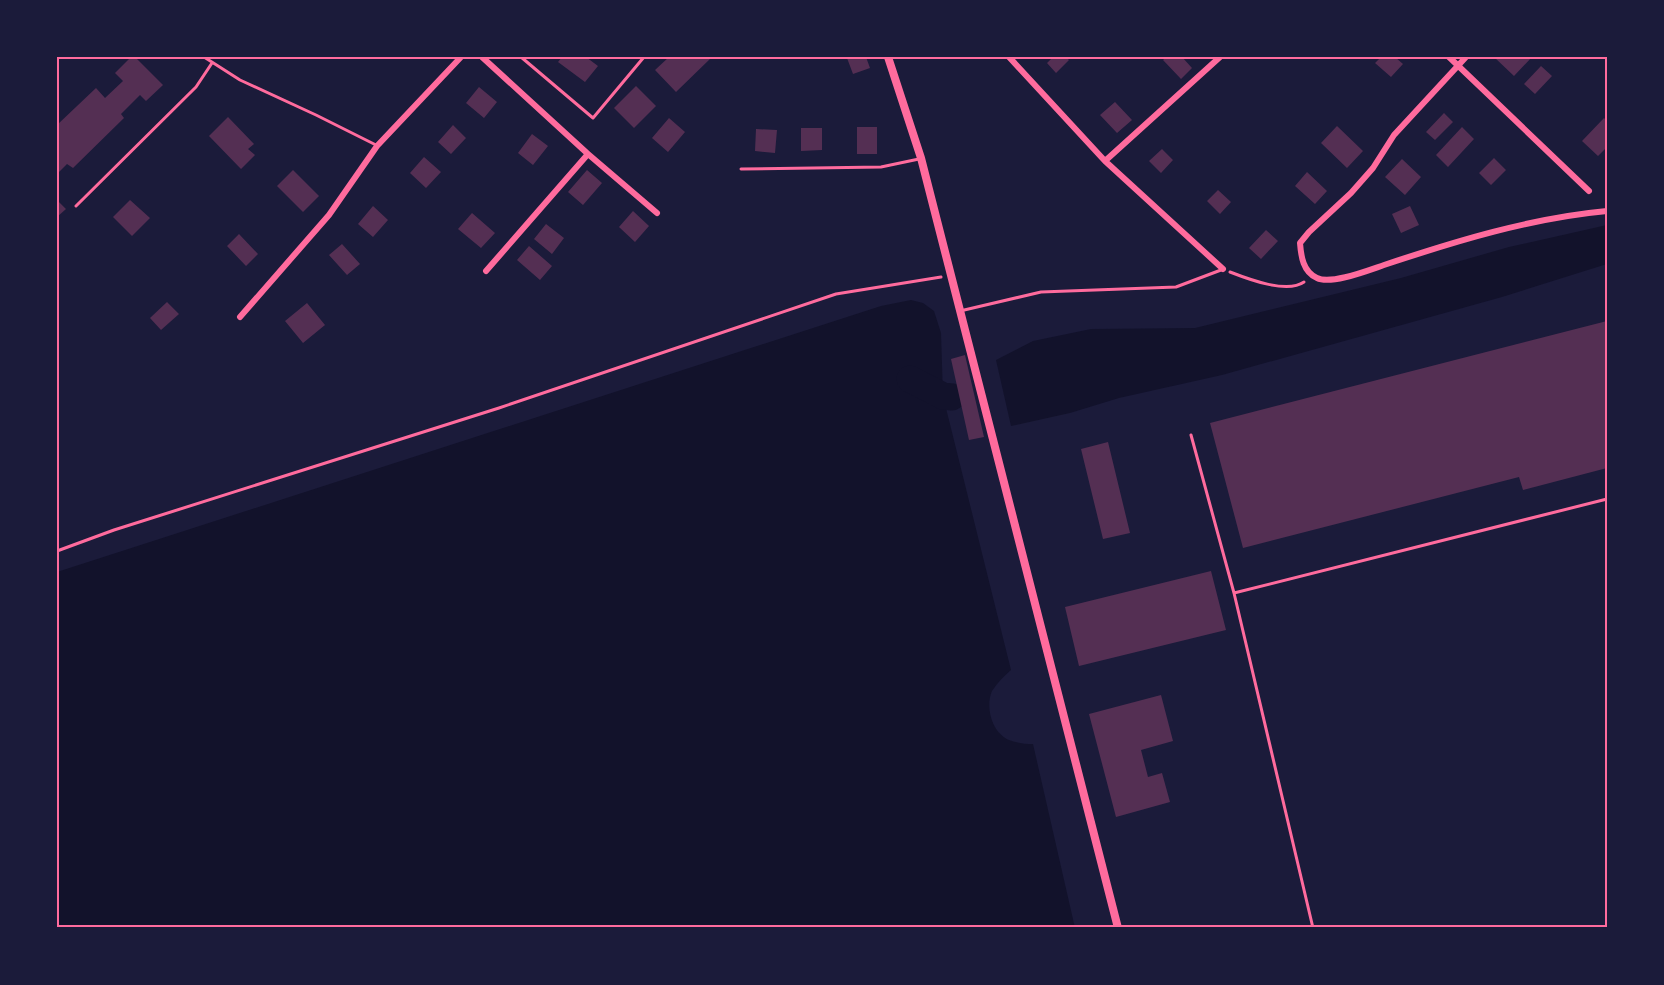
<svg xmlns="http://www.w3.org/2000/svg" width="1664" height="985" font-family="'IBM Plex Sans',sans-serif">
	<rect width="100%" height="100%" fill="#1b1b3a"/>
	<path fill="#12122b" d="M1607 225V264L1502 297 1222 375 1119 398 1070 413 1011 426 996 360 1033 341 1091 329 1195 328 1401 278 1509 247Z
		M911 300 923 303 934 311 941 333 943 396 1011 670C1004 676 997 683 992 691 985 707 992 733 1009 740 1017 743 1025 744 1033 744L1075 928H57V572L881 306Z"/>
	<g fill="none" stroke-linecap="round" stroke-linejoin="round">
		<path stroke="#12122b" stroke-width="27" d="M910 379 943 396 952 397"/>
	</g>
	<path fill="#542f53" d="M131 57H135L163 85 146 101 140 95 121 114 124 118 73 168 67 164 57 174V125L96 88 105 98 123 81 115 73Z
		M562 57H586L598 66 585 82 558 62Z
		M669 57H710L711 58 676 92 655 70Z
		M851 57H866L870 68 853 74 847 58Z
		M1053 57H1066L1069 60 1056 73 1047 63Z
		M1166 57H1182L1192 68 1181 79 1163 60Z
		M1381 57H1395L1403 64 1391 77 1375 63Z
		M1494 57H1532L1514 76Z
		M1541 66 1552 76 1535 94 1524 84Z
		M636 86 656 106 634 128 614 108Z
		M479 87 497 102 484 118 466 103Z
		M1115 102 1132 120 1117 133 1100 115Z
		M1444 113 1453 122 1435 140 1426 132Z
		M228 117 254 144 248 149 255 155 241 169 209 136Z
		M669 118 685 132 668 152 652 138Z
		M1604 118 1607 121V147L1598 156 1582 141Z
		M453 125 466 138 451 154 438 142Z
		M1337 126 1363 151 1347 168 1321 143Z
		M857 127H877V154H857Z
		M1462 127 1474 139 1448 167 1436 155Z
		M801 128H822V150L801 151Z
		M756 129 777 130 775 153 755 151Z
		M532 134 548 146 533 165 518 153Z
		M1162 149 1173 160 1161 173 1149 161Z
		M424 157 441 172 426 188 410 173Z
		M1494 158 1506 170 1491 185 1479 173Z
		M1402 159 1421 177 1405 195 1385 177Z
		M293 170 319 196 303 212 277 186Z
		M587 170 602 183 583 205 568 192Z
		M1307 172 1327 191 1315 204 1295 186Z
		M1218 190 1231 202 1220 214 1207 201Z
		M57 200 66 209 57 217Z
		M130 200 150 218 132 236 113 217Z
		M373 206 388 220 373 237 358 224Z
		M1410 206 1419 225 1401 233 1392 214Z
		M633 211 649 226 635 242 619 227Z
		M472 213 495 233 481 248 458 229Z
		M546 224 564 238 552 254 534 239Z
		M1266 230 1278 241 1261 259 1249 248Z
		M239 234 258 254 246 266 227 246Z
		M342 244 360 264 347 275 329 255Z
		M529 246 552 266 540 280 517 260Z
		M167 302 179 314 161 330 150 318Z
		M307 303 325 325 303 343 285 321Z
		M1607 321V468L1523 490 1519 477 1243 548 1210 423Z
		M965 355 984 437 969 440 951 359Z
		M1108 442 1130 533 1103 539 1081 449Z
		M1211 571 1226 630 1079 666 1065 607Z
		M1161 695 1173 741 1141 750 1148 777 1162 773 1170 802 1116 817 1089 714Z"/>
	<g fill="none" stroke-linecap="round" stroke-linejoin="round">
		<path stroke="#ff6b9d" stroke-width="3" d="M1230 272C1248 279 1287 294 1304 282
			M57 551 114 530 499 408 836 294 941 277"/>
		<path stroke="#ff6b9d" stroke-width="3" d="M204 57 240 80 316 115 376 145
			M521 57 593 118 644 57
			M741 169 881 167 919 159
			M76 206 196 87 212 63
			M960 311 1041 292 1176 287 1221 270
			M1191 435 1234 593 1313 928
			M1234 593 1607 499"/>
		<path stroke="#ff6b9d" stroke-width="6" d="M482 57 588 154 657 213
			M1009 57 1105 161 1223 269
			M1449 57 1589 191
			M1466 57 1394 135 1373 168 1351 193 1309 232 1300 243C1301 256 1303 272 1317 278 1331 285 1369 270 1384 265 1456 241 1531 218 1607 211
			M1105 161 1220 57
			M486 271 588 154
			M240 317 329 215 377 146 461 57"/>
		<path stroke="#ff6b9d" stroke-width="8" d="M888 57 921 158 1118 928"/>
	</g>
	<rect width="1664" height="985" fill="none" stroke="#1b1b3a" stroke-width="117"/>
	<rect x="58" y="58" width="1548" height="868" fill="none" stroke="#ff6b9d" stroke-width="2"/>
</svg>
